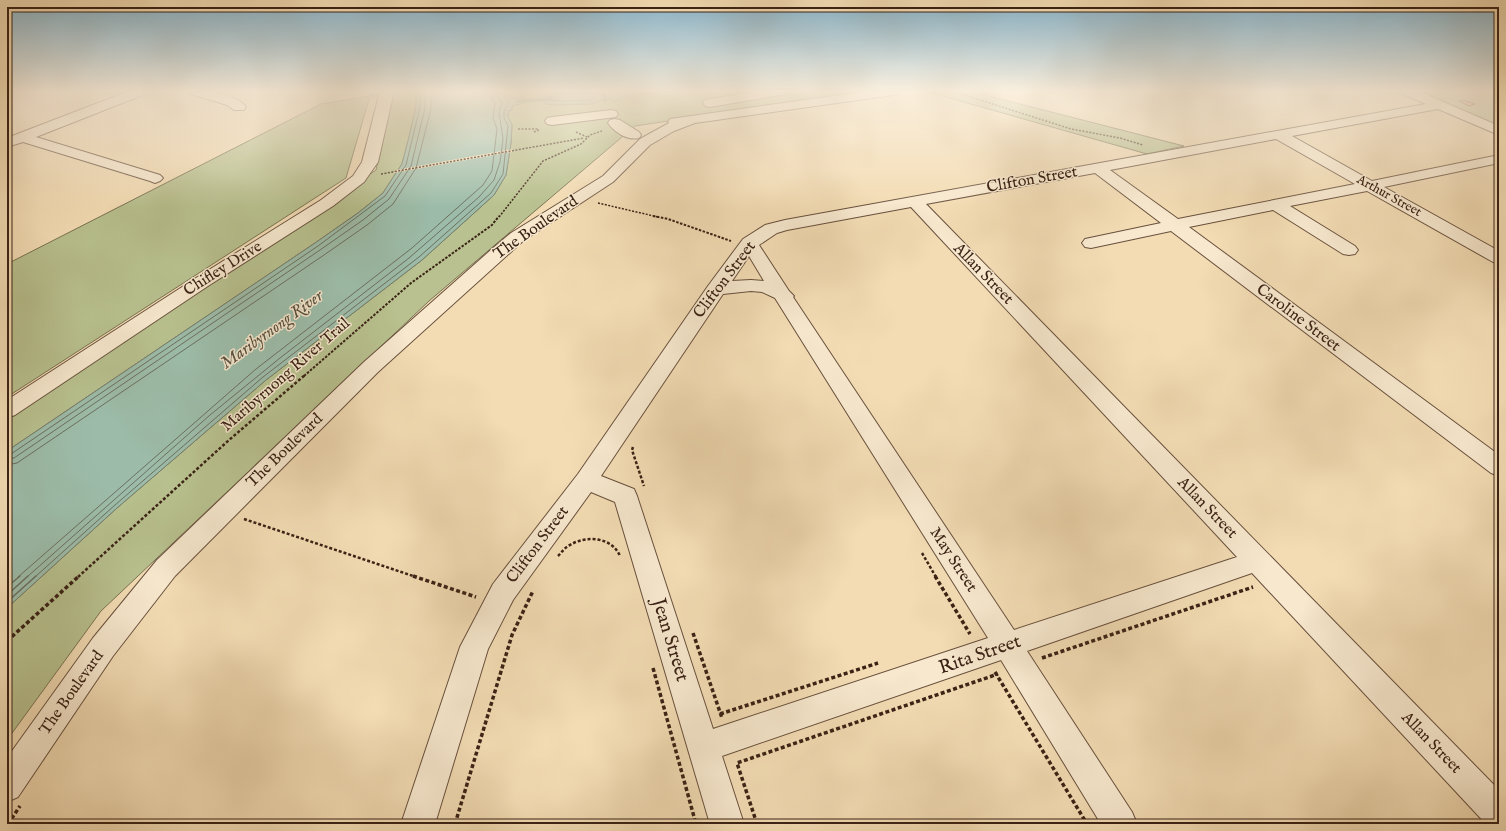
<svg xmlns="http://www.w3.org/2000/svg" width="1506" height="831" font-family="'IM FELL English',serif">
	<rect width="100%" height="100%" fill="#f3dcb4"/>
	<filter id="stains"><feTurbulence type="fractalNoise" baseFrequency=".005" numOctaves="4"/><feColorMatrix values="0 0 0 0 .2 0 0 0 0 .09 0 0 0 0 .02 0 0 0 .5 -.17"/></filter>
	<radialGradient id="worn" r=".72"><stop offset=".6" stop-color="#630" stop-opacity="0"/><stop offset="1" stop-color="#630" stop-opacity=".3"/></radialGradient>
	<path fill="#b8c18f" stroke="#797252" d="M370 91H416V106L409 137 402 164 392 179 383 193 358 213 315 243 7 451V417L376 170 393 95 370 96 346 178 7 397V264L321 104 370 96Z
		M504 91H869L635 126 429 301 101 611 7 740V608L117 508 266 380 422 260 494 195 506 175 511 143 512 125 508 117V111L512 110 509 97Z
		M948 91H969L1184 146 1147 154 932 93Z
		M1417 91H1499V127Z"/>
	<path fill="#9cbca9" stroke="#757e6e" d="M416 91H504L509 97 524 98 525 103 512 106V110L508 111V117L512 125 511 143 506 175 494 195 422 260 266 380 117 508 7 608V451L315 243 358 213 383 193 392 179 402 164 409 137 416 106Z
		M550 91H594L597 94 608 93 609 91H617L625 94 648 91V93L623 97 618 101H613L611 99 598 101 593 104 556 105 545 104 543 95Z"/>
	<path fill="#f3dcb4" d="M513 149 512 152 394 173 396 170Z"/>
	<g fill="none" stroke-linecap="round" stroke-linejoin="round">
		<path stroke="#6b6f5f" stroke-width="1" d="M553 91 549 99 556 101 592 100 594 98 591 91
			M7 454H11L318 246 385 196 406 165 420 107V91
			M7 459 14 458 320 250 363 220 389 199 411 166 425 108V91
			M7 465 17 463 324 255 367 225 393 204 416 168 431 109V91
			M18 577 256 369 412 248 483 185 492 171 497 129 493 118 495 103 491 97 490 91
			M27 577 210 415 280 358 409 258 479 197 494 180 500 162 503 139 499 112 502 103 497 96 496 91
			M35 577 115 505 263 377 419 257 491 193 503 174 508 126 504 118V111L509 102 501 91"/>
		<path stroke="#6b6f5f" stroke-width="1.5" d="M7 587 20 576
			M7 595 28 576
			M7 602 36 576"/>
		<path stroke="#757e6e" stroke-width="3.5" d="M641 92 676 91
			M518 101 551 99"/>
	</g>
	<path fill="#d0886e" stroke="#3a2215" d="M1464 100 1475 104 1469 106 1459 101Z"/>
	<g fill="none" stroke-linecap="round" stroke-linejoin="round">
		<g stroke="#68503d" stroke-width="2">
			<path id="minor" d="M129 91H147L145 94 36 137 160 175 163 178 160 181 155 183 150 181 23 142 7 147V138Z
				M189 91C204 89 237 94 246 107L244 110H234L227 105 191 94Z
				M380 91H394L378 162 364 182 333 206 208 286 15 415 7 418V400L196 278 321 200 353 176 362 162Z
				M759 91H787L785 94 780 95 710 107 705 106 703 103 705 100 710 99Z
				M869 91H901L899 94 894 95 695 123 674 131 650 145 613 182 523 241 378 372 175 576 113 656 18 797 7 802V758L93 638 157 560 364 362 492 249 511 233 603 176 640 139 669 123 668 122 670 119Z
				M1402 91H1418L1499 126V135L1438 109 1292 136 1372 181 1499 155V163L1384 187 1499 251V263L1493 262 1367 191 1290 206 1355 246 1358 250 1355 254 1349 255 1343 254 1273 210 1189 227 1499 455V476L1491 473 1171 231 1091 248 1085 247 1082 243 1085 239 1161 223 1095 173 926 204 1499 790V824H1486L1252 573 1027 651 1132 812 1137 824H1101L1001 660 722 756 744 824H710L615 502 591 492 513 600 488 649 435 824H401L460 647 493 584 578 474 708 286 743 239 765 225 785 220 1426 104 1403 94ZM1276 139 1355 184 1178 219 1110 170ZM911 207 1237 557 1014 630 793 297 794 296 789 291 759 245 777 233 787 230ZM749 256 764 281 751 280 732 281ZM751 291 762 292 775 298 988 638 713 729 637 496 634 489 601 476 723 294Z
				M611 110 616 111 618 114 616 117 552 125 547 124 545 121 547 118 552 117Z
				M615 119 620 120 639 132 641 135 639 138C628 141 614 132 608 123L610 120Z"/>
		</g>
		<path stroke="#3a2215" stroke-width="1.5" stroke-dasharray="2 1.5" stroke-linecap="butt" d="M603 91 605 102
			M952 91 1071 129 1120 138 1143 145
			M909 92 916 91
			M518 129H539
			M534 132 539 130
			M576 132 587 137
			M381 174 584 138
			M598 203 658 217
			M499 217 543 161 581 144 590 135 602 131"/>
		<path stroke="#3a2215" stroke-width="2" stroke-dasharray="2.5 1.5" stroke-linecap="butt" d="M653 216 668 219 731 241
			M304 376 411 283 492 225 499 216"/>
		<path stroke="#3a2215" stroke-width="2.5" stroke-dasharray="3 2" stroke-linecap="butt" d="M633 447 632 450 644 486
			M244 519 416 577
			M922 553 936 577
			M558 556C562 552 565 547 570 545 586 535 612 537 620 556
			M78 577 229 440 305 375"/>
		<path stroke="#3a2215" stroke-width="3.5" stroke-dasharray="4 2.5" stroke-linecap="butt" d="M413 576 476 597
			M935 576 970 634
			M693 633 722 718
			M7 641 79 576
			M1042 658 1253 587
			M653 668 696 824
			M995 672 1087 824
			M720 714 878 663
			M8 824 20 806
			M455 824 512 635 533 591
			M757 824 737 763 998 674"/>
		<use href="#minor" fill="#f7e8ce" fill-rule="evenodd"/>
	</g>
	<linearGradient id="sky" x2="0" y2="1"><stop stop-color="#89b7cf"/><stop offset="0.44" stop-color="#faefdd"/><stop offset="1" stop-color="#faefdd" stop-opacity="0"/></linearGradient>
	<rect width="1506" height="207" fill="url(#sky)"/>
	<g text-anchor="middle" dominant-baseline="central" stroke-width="3" stroke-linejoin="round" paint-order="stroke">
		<g font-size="13" fill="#3a2215" stroke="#f7e8ce">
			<text transform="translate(1389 196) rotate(29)">Arthur Street</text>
		</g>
		<g font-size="16" fill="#3a2215" stroke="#f7e8ce">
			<text transform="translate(1032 180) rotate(-10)">Clifton Street</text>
			<text transform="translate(536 228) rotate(-35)">The Boulevard</text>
			<text transform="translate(223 269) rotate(-32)">Chifley Drive</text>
			<text transform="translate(983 274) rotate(46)">Allan Street</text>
			<text transform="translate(725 280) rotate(-53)">Clifton Street</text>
			<text transform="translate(1298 318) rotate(37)">Caroline Street</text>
			<text transform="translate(286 375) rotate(-41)">Maribyrnong River Trail</text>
			<text transform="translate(285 451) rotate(-44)">The Boulevard</text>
			<text transform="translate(1207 508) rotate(46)">Allan Street</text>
			<text transform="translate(538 545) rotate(-53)">Clifton Street</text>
			<text transform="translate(953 560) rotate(57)">May Street</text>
			<text transform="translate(72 693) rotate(-55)">The Boulevard</text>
			<text transform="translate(1431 743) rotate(46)">Allan Street</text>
		</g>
		<g font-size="17" font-style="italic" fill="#575041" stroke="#f7e8ce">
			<text transform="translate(272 330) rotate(-36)">Maribyrnong River</text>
		</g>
		<g font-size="19" fill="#3a2215" stroke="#f7e8ce">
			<text transform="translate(670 640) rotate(73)">Jean Street</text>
			<text transform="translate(980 655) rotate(-19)">Rita Street</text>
		</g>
	</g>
	<rect width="1506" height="831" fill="none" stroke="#f3dcb4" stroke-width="24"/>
	<rect x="8" y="8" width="1490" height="815" fill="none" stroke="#3a2215" stroke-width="2"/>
	<rect x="12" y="12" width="1482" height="807" fill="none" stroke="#3a2215"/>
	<rect width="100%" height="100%" filter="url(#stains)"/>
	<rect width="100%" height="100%" fill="url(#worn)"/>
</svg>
